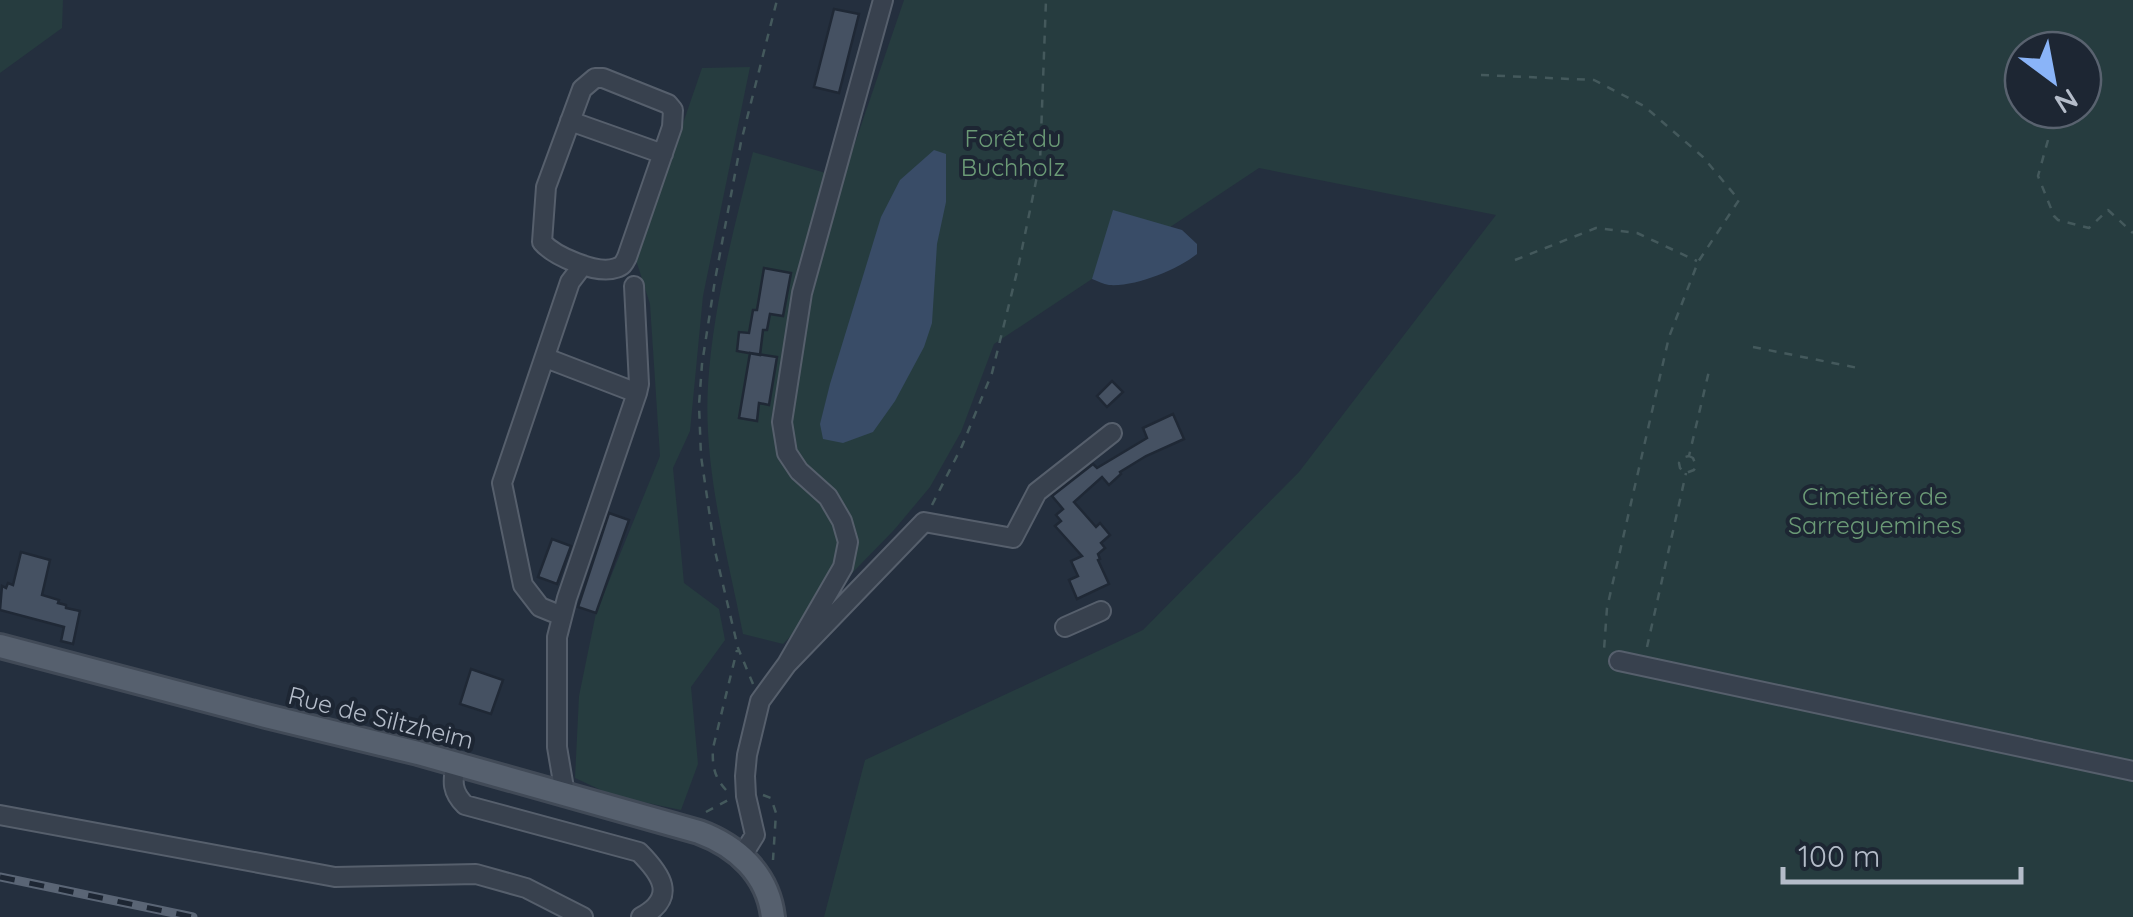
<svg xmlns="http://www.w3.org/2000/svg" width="2133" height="917" font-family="Quicksand,sans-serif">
	<rect width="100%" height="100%" fill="#242f3e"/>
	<path fill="#263c3f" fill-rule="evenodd" d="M0 0H63L62 28 0 73Z
		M904 0H2133V917H824L865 760 1143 630 1299 472 1496 215 1259 168 994 344 961 432 930 487 894 530 783 644 743 634C727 552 703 469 708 385 713 306 734 228 753 152L843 178ZM2023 50H2083V110H2023Z
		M750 67 703 296 690 431 673 468 684 583 719 609 725 640 691 687 698 764 681 810 614 796 575 778 579 696 596 613 660 456 650 304 636 260 702 68Z"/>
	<path fill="#394c67" d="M934 150 946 154V202L937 244 932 323 924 347 895 401 873 432 843 443 823 439 820 424 830 384 881 217 900 180Z
		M1113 210 1182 230 1197 244V254C1177 270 1135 287 1109 285 1103 284 1098 281 1092 279Z"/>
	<path fill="#455162" stroke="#1f2835" stroke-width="2.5" d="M834 9 859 14 839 93 814 87Z
		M764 268 791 273 783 316 770 314 767 330H763L760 355 737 351 739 332 749 333 753 310H757Z
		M750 353 777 357 769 405 759 403 757 421 739 418Z
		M1112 381 1123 392 1107 407 1097 396Z
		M1173 414 1184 439 1146 456 1120 472 1121 474 1109 485 1102 477 1074 502 1096 527 1100 523 1110 535 1101 543 1105 548 1098 554 1100 559 1098 560 1109 584 1077 599 1069 580 1078 576 1071 561 1082 556 1055 526 1061 521 1056 515 1063 509 1052 496 1093 464 1097 468 1147 438 1143 428Z
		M609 513 629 520 596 613 578 607Z
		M552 539 571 546 557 584 538 577Z
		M21 552 50 560 42 595 59 600 58 603 66 605V608L80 611 73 644 61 641 64 627 0 610 2 586 6 588 8 583 13 585Z
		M471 669 503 680 491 714 460 704Z"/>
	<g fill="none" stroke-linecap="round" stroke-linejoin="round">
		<g stroke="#565f6c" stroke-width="22">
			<path id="minor" d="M595 78H603L668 104 673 110 672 127 627 257C624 263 623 266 616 268 597 275 554 256 542 242L546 187 582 89Z
				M570 121 663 154
				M546 358 637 393
				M562 616 540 607 523 585 502 483 570 282 583 265
				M1065 627 1101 611
				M1619 661 2133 771
				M787 664 843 567 848 542 842 521 828 497 799 471 787 453 782 422 802 293 883 0
				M456 764C452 782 452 792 465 805L639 852C661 874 678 897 641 917
				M565 794 557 747V637L567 598 637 393 639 384 634 286
				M0 815 335 877 476 874 526 888 583 917
				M742 856 755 835 746 796 745 776 747 755 760 701 787 664 924 522 1013 538 1037 492 1112 433"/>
		</g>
		<g stroke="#414a57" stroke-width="28">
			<path id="major" d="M0 646 266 716 418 753 699 832C737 846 768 874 773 917"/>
		</g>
		<path stroke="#44595c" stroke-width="2.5" stroke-dasharray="8 8" stroke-linecap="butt" d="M1481 75 1594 80 1644 106 1703 157 1739 200 1698 262 1669 337 1607 608 1604 650
			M2048 140 2038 176 2054 216 2058 220 2089 228 2108 210 2133 233
			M1515 260 1596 228 1637 233 1697 261
			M1753 347 1858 368
			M1689 456 1693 458 1696 466 1694 470 1686 473 1680 468 1679 463 1685 457 1689 456 1709 371
			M932 505 962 446 992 373 1018 268 1040 162 1046 0
			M1647 647 1686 473
			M753 684 738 648 715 551 701 456 699 405 702 364 715 280 741 142 777 0
			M726 790C714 777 712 765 713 748L737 650
			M763 795 771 798 776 813 773 860
			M706 812 730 799"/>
		<use href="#minor" stroke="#38414e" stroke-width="18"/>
		<use href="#major" stroke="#56606e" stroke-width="22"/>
		<g stroke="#5a6575" stroke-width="9">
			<path id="rail" d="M0 877 193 917"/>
		</g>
		<use href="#rail" stroke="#1d2633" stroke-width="5" stroke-dasharray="15" stroke-linecap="butt"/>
	</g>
	<g text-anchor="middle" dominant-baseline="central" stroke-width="8" stroke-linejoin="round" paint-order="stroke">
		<g font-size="25" fill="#6b9a76" stroke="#1d2633">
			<text x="1013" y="137">Forêt du<tspan x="1013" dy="29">Buchholz</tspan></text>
			<text x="1875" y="495">Cimetière de<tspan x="1875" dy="29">Sarreguemines</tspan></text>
		</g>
		<g font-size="25" fill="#b4bcc9" stroke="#1d2633">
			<text transform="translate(381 717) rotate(14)">Rue de Siltzheim</text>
		</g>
	</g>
	<g transform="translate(2053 80) rotate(148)"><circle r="48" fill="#1d2633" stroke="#59626f" stroke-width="2.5"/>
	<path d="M0-8L18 38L0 25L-18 38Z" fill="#8ab4f8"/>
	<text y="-15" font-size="28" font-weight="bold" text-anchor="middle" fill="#b4bcc9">N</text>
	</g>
	<path d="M1783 867v15h238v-15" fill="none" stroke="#b4bcc9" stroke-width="5"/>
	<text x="1798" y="867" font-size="30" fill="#b4bcc9" stroke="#1d2633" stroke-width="8" paint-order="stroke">100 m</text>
</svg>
